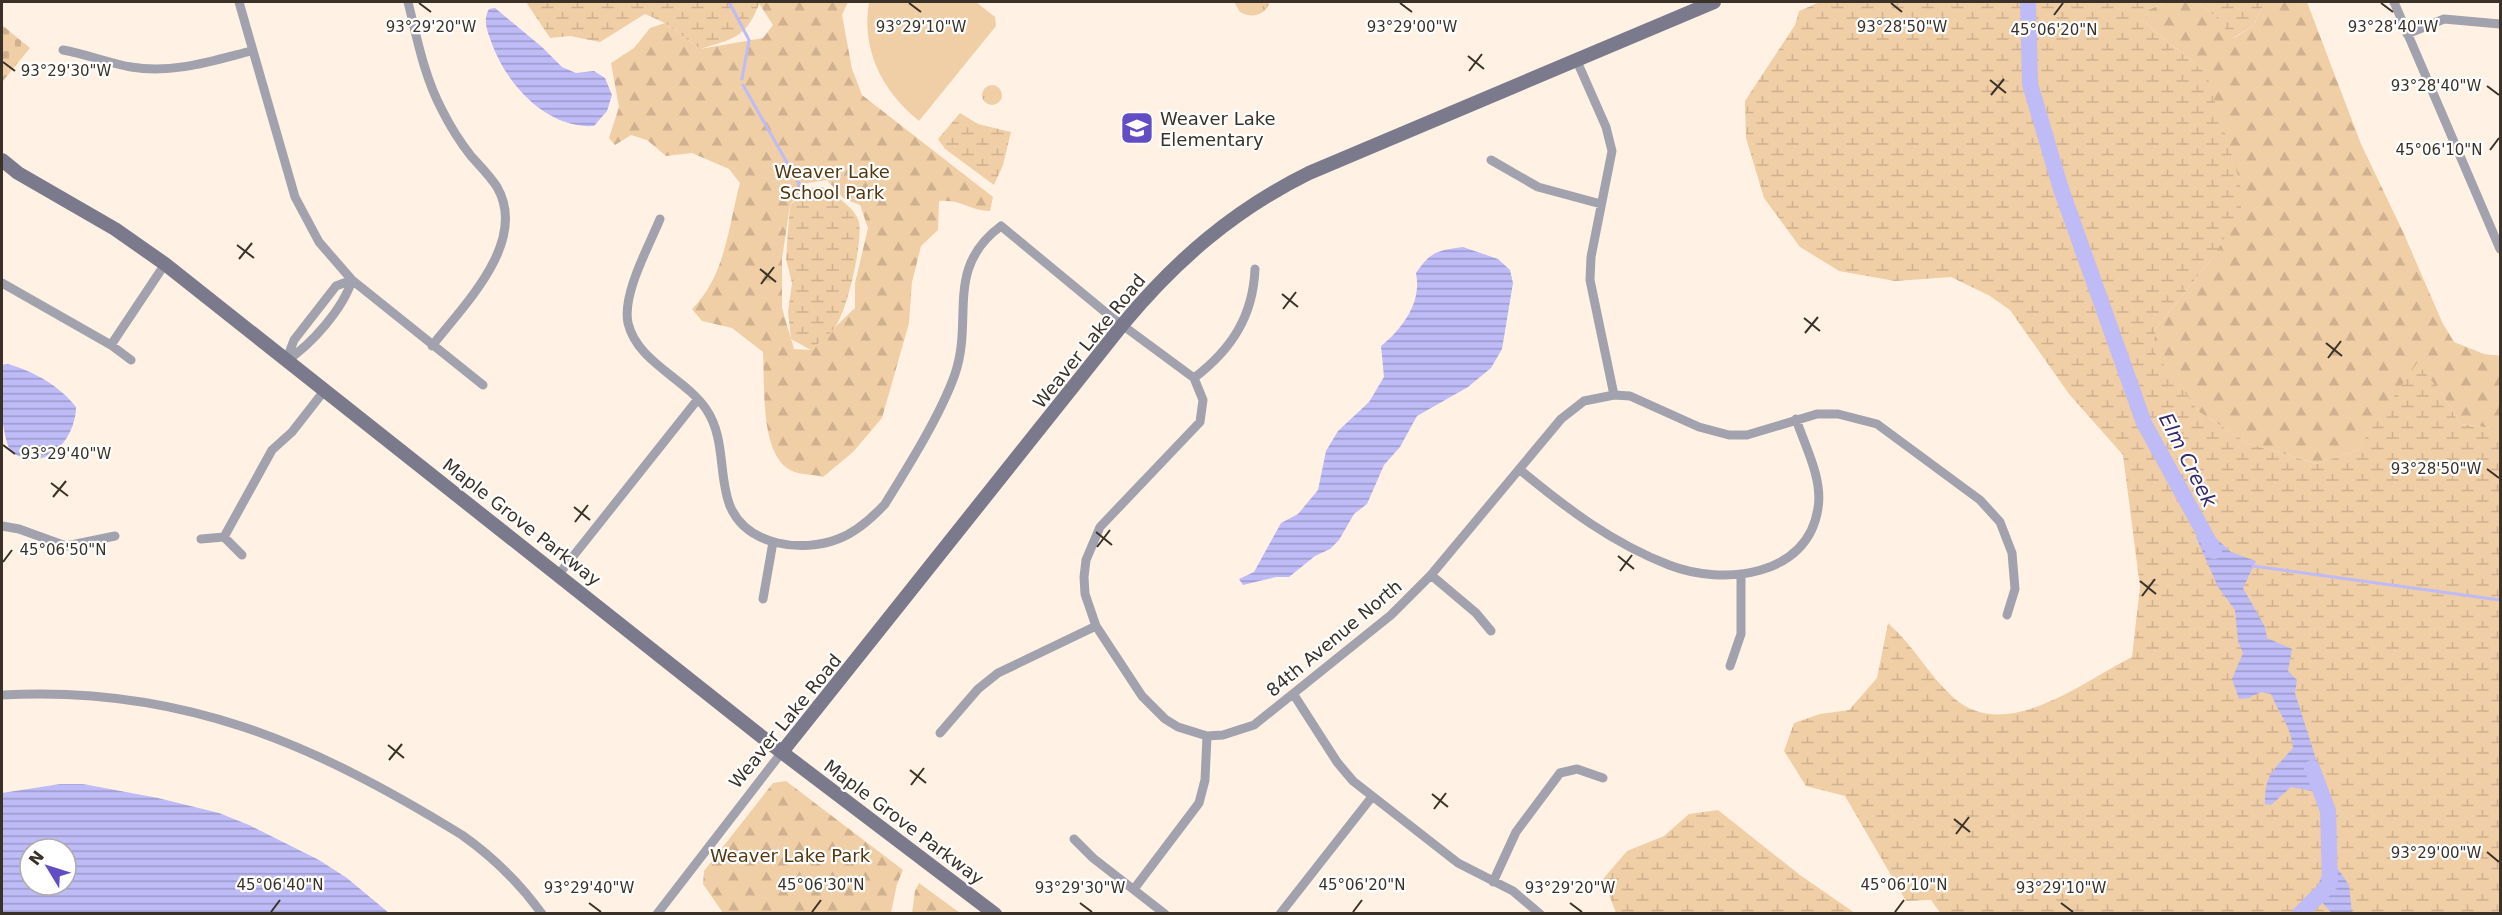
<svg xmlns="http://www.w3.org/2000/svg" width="2502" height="915" font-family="'DejaVu Sans',sans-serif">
	<defs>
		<pattern id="grass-tufts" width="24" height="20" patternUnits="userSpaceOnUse" patternTransform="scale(1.5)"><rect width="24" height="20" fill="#f0cea6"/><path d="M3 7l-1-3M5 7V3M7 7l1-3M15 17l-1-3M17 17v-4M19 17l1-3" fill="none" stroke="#cfb18f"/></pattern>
		<pattern id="forest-firs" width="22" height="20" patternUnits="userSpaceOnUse" patternTransform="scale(1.5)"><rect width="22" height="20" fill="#f0cea6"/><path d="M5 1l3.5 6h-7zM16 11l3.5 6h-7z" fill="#cfb18f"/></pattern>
		<pattern id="wetland-marsh" width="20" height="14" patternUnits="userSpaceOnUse" patternTransform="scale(1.5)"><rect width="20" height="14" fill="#f0cea6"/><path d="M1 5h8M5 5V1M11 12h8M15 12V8" fill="none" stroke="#cfb18f"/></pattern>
		<pattern id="cemetery-stones" width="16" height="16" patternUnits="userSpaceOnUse" patternTransform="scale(1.5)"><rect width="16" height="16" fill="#f0cea6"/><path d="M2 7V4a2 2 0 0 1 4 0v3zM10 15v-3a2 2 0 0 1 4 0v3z" fill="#cfb18f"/></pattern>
		<pattern id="water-rules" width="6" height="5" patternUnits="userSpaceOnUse" patternTransform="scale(1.5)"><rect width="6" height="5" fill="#bebbf7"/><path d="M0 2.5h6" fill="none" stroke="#9b99c8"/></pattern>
	</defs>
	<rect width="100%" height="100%" fill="#fff2e4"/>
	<path fill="url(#grass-tufts)" d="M1234 2H1270C1265 15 1253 19 1240 12Z
		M982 95a10 10 0 1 1 20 0a10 10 0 1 1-20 0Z"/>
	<path fill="url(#forest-firs)" fill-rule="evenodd" d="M758 2H848L842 15 852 69 862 95 993 197 990 211C970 211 961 199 939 201L938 230 921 246 912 282 909 323 882 418 853 452 823 477C811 474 796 475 787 468 760 448 765 383 763 352L732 328 702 321 692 309C726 275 728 227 740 183L729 169 692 153 666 156 647 140 631 135 615 145 609 138 619 107 611 63 634 48 650 28 665 23 700 49 763 38 773 25ZM827 180 843 198 860 205 868 228 855 283V308L811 350 794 349 782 308V259L790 205 807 183Z
		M2166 2H2197L2214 15 2234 38 2253 26 2265 2H2307L2361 144 2404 234 2442 322 2454 342 2484 354 2500 356V429L2460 424 2441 392 2380 418 2357 450 2317 464 2248 443 2199 412 2152 350 2156 328 2214 256 2206 73 2146 24 2148 10Z
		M786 781 903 870 897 884 891 913H723L703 884 704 871 773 783Z
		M919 883 960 913H912L915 891Z"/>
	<path fill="url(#wetland-marsh)" d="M526 2H758L759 4C746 38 733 39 700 49L665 23 645 14 600 42 570 36 550 38Z
		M1820 2H2166L2148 10 2146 24 2206 73 2240 182 2241 209 2214 256 2156 328 2153 350 2199 412 2248 443 2317 464 2357 450 2417 363 2441 392 2460 424 2500 429V913L1941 914 1931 900 1906 901 1845 796 1806 786 1784 751 1794 723 1820 714 1849 710 1877 678 1888 623C1914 646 1929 676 1955 699 2007 743 2084 681 2132 657L2140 587 2123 455 2069 394 2010 310 1990 296 1951 277 1895 281 1839 271 1800 247 1764 198 1746 138 1745 101 1795 25 1799 11Z
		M2197 2H2265L2253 26 2233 38 2214 15Z
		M960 113 978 124 1011 132 1003 165 994 185 945 149 938 139Z
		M823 187C834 195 855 207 859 222 863 242 848 306 837 324 831 334 819 342 811 350L791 339 788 312 792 283 786 259 790 205 809 188Z
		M1718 810 1800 875 1852 911 1853 913H1616L1603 879 1627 851 1664 836 1689 814Z"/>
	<path fill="url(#cemetery-stones)" d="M2 25 30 48 2 82Z"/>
	<path fill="#f0cea6" d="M869 2H976L995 17 996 26 919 121C882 91 861 50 869 2Z"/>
	<path fill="url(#water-rules)" fill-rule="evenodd" d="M495 8 542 47 562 67 576 73 594 71 605 78 612 95 607 111 594 126C547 129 507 85 492 44 488 32 482 21 489 9Z
		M1463 247 1498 259 1510 270 1513 283 1502 349 1491 368 1468 387 1417 416 1400 447 1384 465 1367 504 1354 514 1339 540 1330 549 1315 556 1289 577H1276L1243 585 1239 579 1254 572 1281 523 1298 514 1318 490 1326 451 1338 431 1369 402 1384 377 1381 346C1403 328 1422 302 1416 273 1430 252 1438 250 1463 247Z
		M8 364C33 371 60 386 76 407 76 433 54 466 24 458 18 456 12 454 9 448 0 426 1 391 2 365Z
		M2208 531 2231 552 2256 561 2243 588 2265 627 2267 638 2292 649 2288 671 2297 680 2295 693 2324 784 2312 791 2291 787 2271 805 2265 804C2265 773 2274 770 2293 748 2290 724 2280 716 2271 694L2261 692 2249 698 2239 699 2232 679 2243 653 2238 641 2235 610 2218 587 2196 537Z
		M60 784H83L158 798 219 813 249 825 319 860 347 878 389 913H2V793ZM30 849H66V885H30Z
		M2338 869 2349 885 2352 913H2332C2320 902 2315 893 2321 877Z"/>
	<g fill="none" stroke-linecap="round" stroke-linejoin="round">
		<path stroke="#bebbf7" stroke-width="3" d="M729 2 749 40 742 79
			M743 85 803 191
			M2253 566 2500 600"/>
		<path stroke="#bebbf7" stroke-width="16" d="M2028 2 2030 84 2061 189 2144 423 2214 551
			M2300 914 2330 884 2328 811 2312 768"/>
		<path stroke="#a2a2ae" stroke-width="9" d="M239 2 295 197 319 242 352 280 483 385
			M408 2C417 38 424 76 442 110 450 126 460 142 471 156 480 166 490 176 497 187 529 242 463 306 432 346
			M2394 2 2500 249
			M2407 34 2444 19 2500 24
			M63 50C86 54 108 63 131 67 173 74 212 61 251 51
			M1576 59 1606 127 1612 151 1591 257 1590 280 1614 395
			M1491 160 1538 187 1601 204
			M660 219C649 246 622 294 628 323 637 362 685 378 706 409 726 438 718 476 730 506 747 546 802 553 838 539 857 532 872 518 885 504 908 467 941 414 955 374 974 319 944 268 1001 226L1110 316 1194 378 1203 400 1200 422 1100 527 1086 560 1084 577 1085 594 1096 626 1142 696 1165 719 1178 727 1207 736 1223 735 1254 725 1391 615 1431 575 1561 419 1584 401 1614 395 1630 396 1699 427 1729 435H1747L1817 414H1838L1877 424 1980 500 2000 522 2012 553 2015 589 2007 615
			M2 283 111 345 131 360
			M111 345 165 264
			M286 361 294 340 336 286 352 280
			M286 361C311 345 343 309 352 280
			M1194 378C1232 349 1253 316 1255 269
			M1519 469C1566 508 1612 543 1669 565 1723 586 1808 577 1818 508 1823 479 1805 446 1796 419
			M2 526 19 529 66 546 115 536
			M224 537 242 555
			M201 539 224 537 272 450 292 432 324 391
			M559 574 698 399
			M1431 575 1476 613 1491 631
			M763 599 773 542
			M1730 666 1741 634V574
			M2 695C180 685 313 743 462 835 493 857 519 882 542 914
			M1294 695 1337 762 1353 781 1458 863 1513 891 1540 914
			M940 733 978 689 998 673 1096 626
			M1074 839 1093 858 1165 914
			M1493 882 1516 832 1560 773 1577 769 1603 778
			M1134 889 1199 803 1205 780 1207 736
			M657 914 782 752
			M1280 914 1371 798"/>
		<path stroke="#7a7a8c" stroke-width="14" d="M2 160 18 173 115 229 165 264 771 744 995 914
			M782 752 1123 324C1176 260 1234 210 1309 173L1714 2"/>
	</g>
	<path fill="none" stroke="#3a3228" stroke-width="2" d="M419 3 431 12M909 3 921 12M1400 3 1412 12M1891 3 1902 12M2381 3 2393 12M2054 15 2063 3M1468 56 1484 69M3 62 15 71M1469 71 1482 54M1990 80 2006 93M2487 86 2499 95M1991 95 2004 79M2490 150 2499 138M237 245 254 258M239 259 252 243M760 269 776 282M761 284 774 267M1282 294 1298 307M1283 309 1296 292M1804 318 1820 331M1805 333 1818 317M2326 343 2342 356M2328 358 2341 341M3 445 15 454M2487 469 2499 478M51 483 68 496M53 497 66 481M574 507 590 520M575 522 588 505M1096 532 1112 545M1097 547 1110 530M1618 556 1634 569M3 562 12 550M1620 571 1632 555M2140 581 2156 594M2142 596 2155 579M388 745 404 758M389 760 402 744M910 770 926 783M911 785 924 768M1432 794 1448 807M1434 809 1446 793M1954 819 1970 832M1956 834 1969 817M2487 852 2499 862M589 903 601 912M1080 903 1092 912M1570 903 1582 912M2061 903 2073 912M271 912 280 900M812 912 821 900M1353 912 1362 900M1895 912 1904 900"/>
	<defs>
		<g id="school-square" transform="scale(1.725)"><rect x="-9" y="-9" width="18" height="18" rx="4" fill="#634dc5" stroke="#fff"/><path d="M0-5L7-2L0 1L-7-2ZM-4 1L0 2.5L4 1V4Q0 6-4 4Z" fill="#fff"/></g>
	</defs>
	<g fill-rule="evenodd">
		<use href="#school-square" x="1137" y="128"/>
	</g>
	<g text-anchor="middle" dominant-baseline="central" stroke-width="4.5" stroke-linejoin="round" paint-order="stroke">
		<g font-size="18" fill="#3a3228" stroke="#fff" text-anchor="start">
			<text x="1160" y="118">Weaver Lake<tspan x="1160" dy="21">Elementary</tspan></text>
		</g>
		<g font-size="18" fill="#54370d" stroke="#fff">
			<text x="832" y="171">Weaver Lake<tspan x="832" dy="21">School Park</tspan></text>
			<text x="790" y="855">Weaver Lake Park</text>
		</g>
		<g font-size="18" fill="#3a3228" stroke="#fff">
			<text transform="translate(1089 341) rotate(-51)">Weaver Lake Road</text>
			<text transform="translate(522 522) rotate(38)">Maple Grove Parkway</text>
			<text transform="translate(1334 638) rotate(-40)">84th Avenue North</text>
			<text transform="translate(785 721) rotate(-51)">Weaver Lake Road</text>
			<text transform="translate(904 822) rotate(37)">Maple Grove Parkway</text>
		</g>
		<g font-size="20" font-style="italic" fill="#35296e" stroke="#fff">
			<text transform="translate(2188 460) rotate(63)">Elm Creek</text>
		</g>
	</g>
	<g font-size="15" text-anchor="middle" fill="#3a3228" stroke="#fff" stroke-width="4.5" stroke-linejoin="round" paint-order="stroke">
		<text x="921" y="32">93°29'10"W</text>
		<text x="1412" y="32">93°29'00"W</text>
		<text x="1902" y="32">93°28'50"W</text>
		<text x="431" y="32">93°29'20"W</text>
		<text x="2393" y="32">93°28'40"W</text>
		<text x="2054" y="35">45°06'20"N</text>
		<text x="66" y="76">93°29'30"W</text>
		<text x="2436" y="91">93°28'40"W</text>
		<text x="2439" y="155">45°06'10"N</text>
		<text x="66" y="459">93°29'40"W</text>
		<text x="2436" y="474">93°28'50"W</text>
		<text x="63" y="555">45°06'50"N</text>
		<text x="2436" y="858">93°29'00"W</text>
		<text x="280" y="890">45°06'40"N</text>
		<text x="821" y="890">45°06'30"N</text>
		<text x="1362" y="890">45°06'20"N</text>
		<text x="1904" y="890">45°06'10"N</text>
		<text x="589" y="893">93°29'40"W</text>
		<text x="1080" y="893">93°29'30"W</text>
		<text x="1570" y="893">93°29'20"W</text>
		<text x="2061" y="893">93°29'10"W</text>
	</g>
	<rect width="2502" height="915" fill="none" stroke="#3a3228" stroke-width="6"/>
	<g transform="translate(48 867) rotate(308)"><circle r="28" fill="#ffffff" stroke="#b0ada9" stroke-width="1.5"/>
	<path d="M0-4.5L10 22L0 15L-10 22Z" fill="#634dc5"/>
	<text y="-9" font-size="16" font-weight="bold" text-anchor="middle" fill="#3a3228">N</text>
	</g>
</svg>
